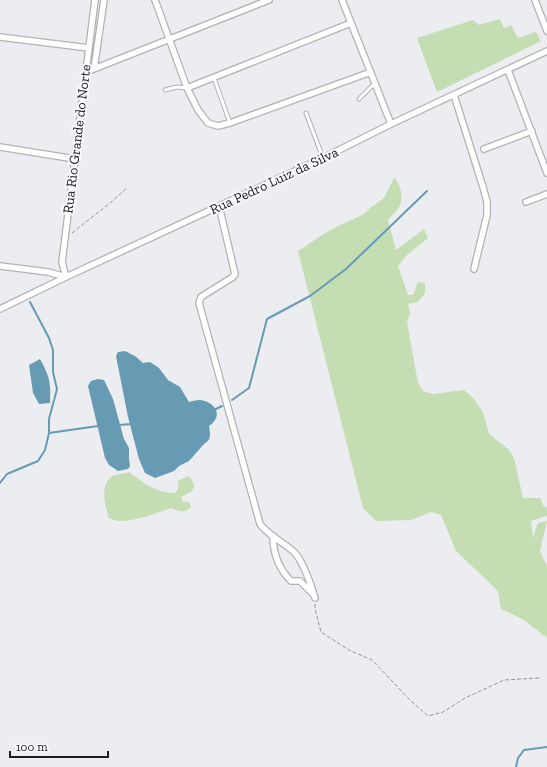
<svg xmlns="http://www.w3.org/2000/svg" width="547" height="767" font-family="'Zilla Slab',serif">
	<rect width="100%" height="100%" fill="#ebedf0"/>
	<path fill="#c5ddb3" d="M500 19 504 28 511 25 518 38 536 32 541 41 437 92 417 38 473 20 479 25Z
		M394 178C401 183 403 198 400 205 398 210 391 216 388 220L396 250 424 229 428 238 407 255 398 266 408 295H413L418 282 425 283V293L418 302 408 304 410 314 407 322 418 383 423 391 433 394 464 390 473 398 483 412 489 434 509 450 514 458 523 498H540L543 505 547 508V516L531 521 533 538 538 523 547 521 540 551 547 566V638L524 620 501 609 498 591 456 551 441 515 431 512 411 520 376 521 363 508 298 251 330 230 364 214 370 208 384 198Z
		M129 472C142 482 158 494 175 493L178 489V481L188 476 192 480 194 486 192 491 181 497 183 502H189L191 507C184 514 179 511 171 508 155 513 123 527 109 518 105 507 99 483 113 476 117 474 124 474 129 472Z"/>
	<path fill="#679bb3" d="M125 351 135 356 143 363 150 362 159 368 168 380 180 387 189 402C192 401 196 400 199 400 214 401 225 415 209 426 210 433 212 440 204 444L189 461 179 466 174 471 155 478 145 473 139 459 128 417 116 356 118 352Z
		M40 359C50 377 51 383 50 403L39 404 33 393 29 365Z
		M98 379 104 380 113 399 124 439 129 448V459L130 466 128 469 118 471 109 465 105 458 88 386 91 381Z"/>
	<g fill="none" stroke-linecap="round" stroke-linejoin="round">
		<path stroke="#679bb3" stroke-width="2" d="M232 400 249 388 267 319 310 296 346 269 427 191
			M214 410 222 406
			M119 425 132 424
			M49 433 98 426
			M0 483 7 474 38 461 45 450 49 433V419L57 389 53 372V350L49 338 30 302
			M516 767 518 758 524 750 547 747"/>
		<g stroke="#b1b2b5" stroke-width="5">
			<path id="service" d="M214 78 230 123
				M165 90 177 87 187 88
				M359 99 375 83
				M306 113 323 158"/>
		</g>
		<g stroke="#b1b2b5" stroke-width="8">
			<path id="minor" d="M155 0 187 88 198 110 208 123 218 126 230 123 371 72
				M342 0 391 124
				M535 0 547 31
				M0 37 89 48
				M94 69 104 0
				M508 70 547 173
				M86 72 269 0
				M187 88 351 23
				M454 95 483 187 487 202V215L474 269
				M0 147 75 159
				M484 149 532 131
				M526 202 547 194
				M219 206 235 274 233 277 201 297 199 303 260 524C269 536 283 542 294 552 303 561 311 585 315 598
				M0 266 48 272 66 277
				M66 277 62 262 95 0
				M0 309 66 277 323 158 391 124 547 51
				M273 536C273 553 279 569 291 581H300L313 594"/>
		</g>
		<path stroke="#959698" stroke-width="1" stroke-dasharray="4 2" stroke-linecap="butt" d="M72 233 110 203 127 188
			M315 604V609L321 632 349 650 372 660 411 701 428 716 443 712 465 698 504 680 539 678"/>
		<use href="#service" stroke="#fff" stroke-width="3"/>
		<use href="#minor" stroke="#fff" stroke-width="5.5"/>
	</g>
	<g text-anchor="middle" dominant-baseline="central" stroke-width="4" stroke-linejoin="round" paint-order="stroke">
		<g font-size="14" fill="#1c1c1d" stroke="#f9fafd">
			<text transform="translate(77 139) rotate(-83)">Rua Rio Grande do Norte</text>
			<text transform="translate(274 181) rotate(-25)">Rua Pedro Luiz da Silva</text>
		</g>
	</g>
	<path d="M10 751v6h98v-6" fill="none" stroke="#1c1c1d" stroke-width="2"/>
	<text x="16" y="751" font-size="12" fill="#1c1c1d" stroke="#f9fafd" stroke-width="3" paint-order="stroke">100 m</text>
</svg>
